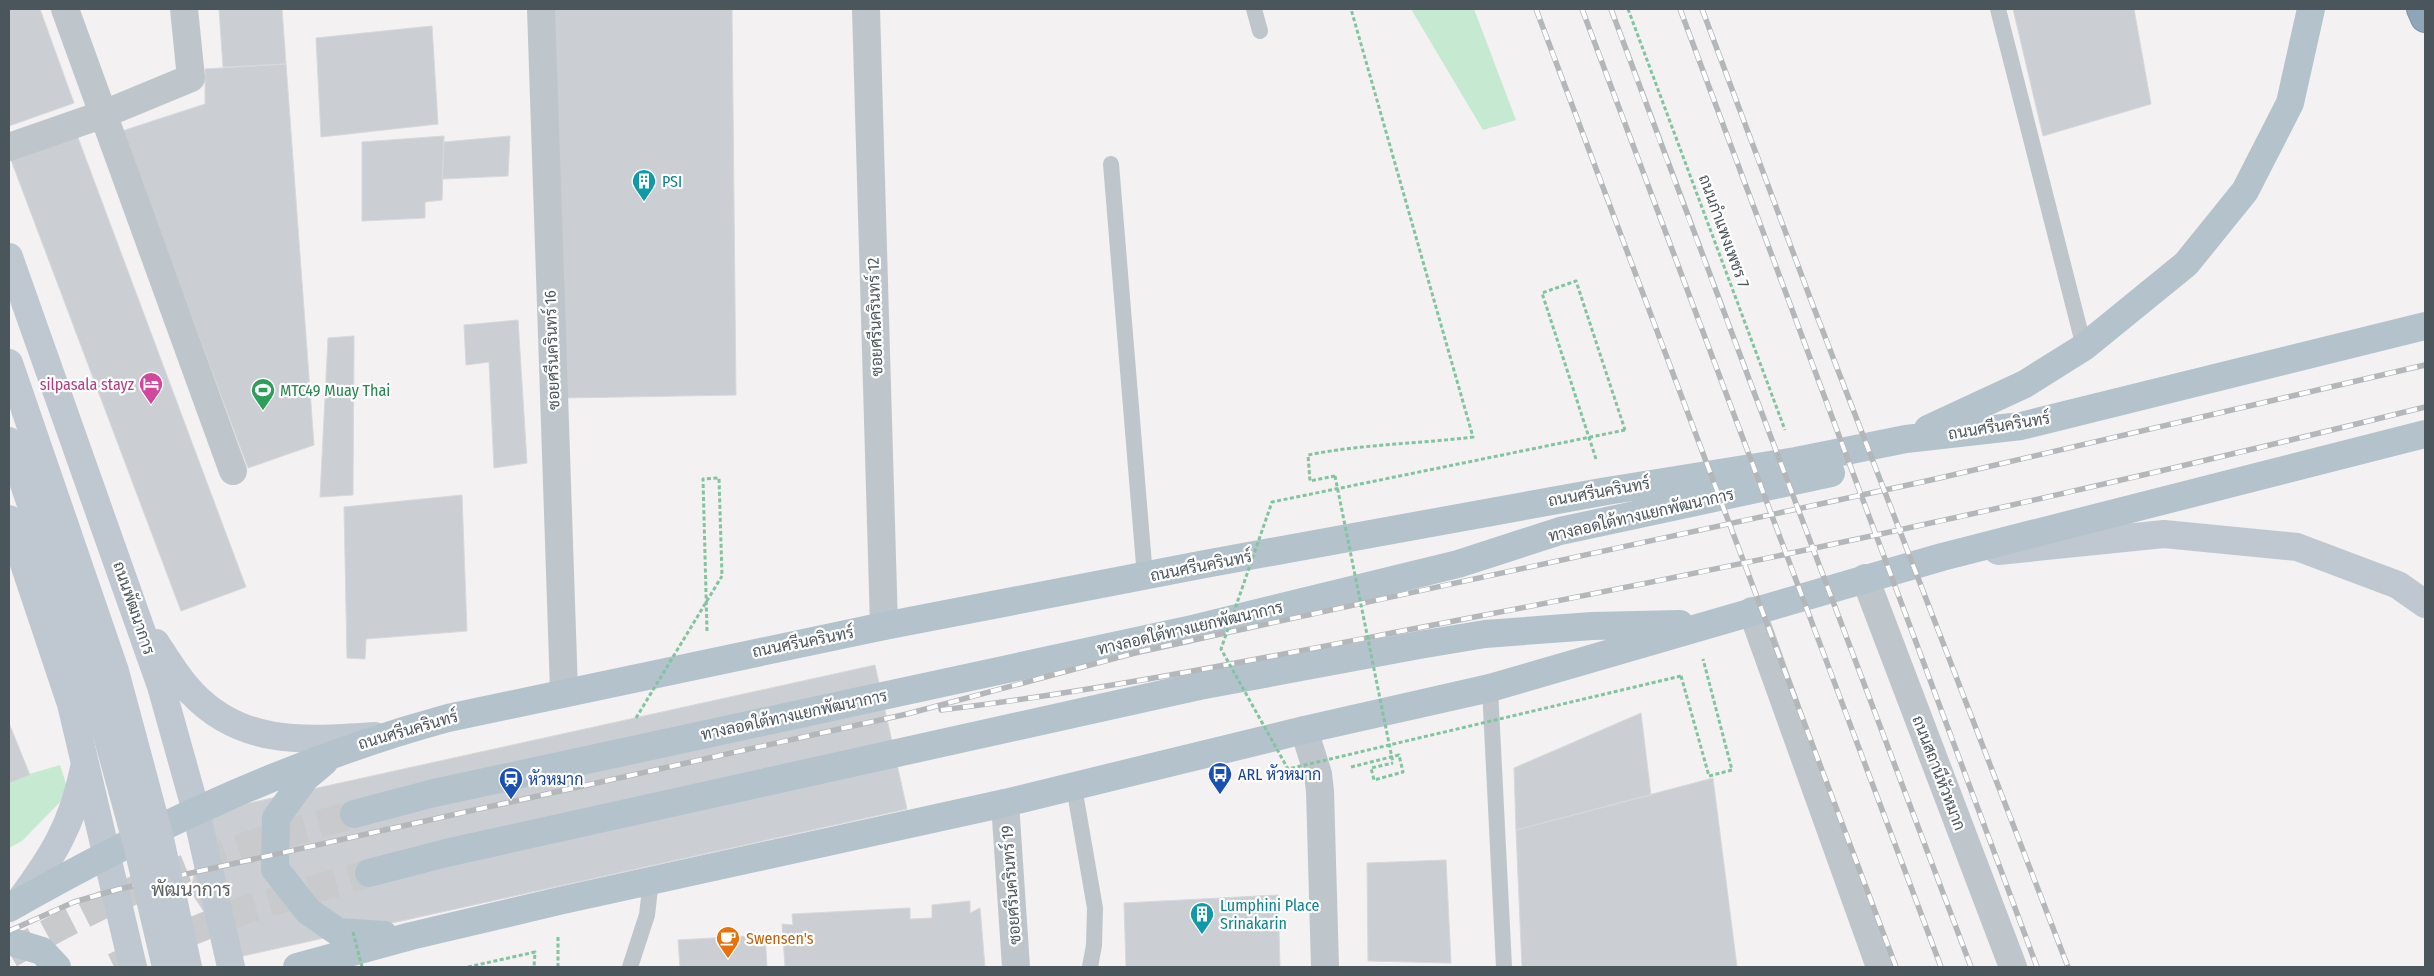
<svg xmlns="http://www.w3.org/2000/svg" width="2434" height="976" font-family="'Fira Sans Condensed',Sarabun,sans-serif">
	<rect width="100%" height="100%" fill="#f3f1f1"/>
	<path fill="#c6ead1" d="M1411 9H1474L1516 120 1483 130Z
		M60 765 69 793 22 841 9 848V780Z"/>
	<path fill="#cbced3" stroke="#d6d8db" d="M9 9H40L74 103 9 126Z
		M219 9H282L286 64 223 67Z
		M545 9H732L736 395 563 398Z
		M2013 9H2134L2151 104 2043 136Z
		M432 26 438 124 321 137 316 38Z
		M286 64 314 445 248 468 122 131 205 104V69Z
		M77 135 246 587 181 611 11 160Z
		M444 136 442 200 425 202V218L362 221V142Z
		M510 136 508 176 442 179 444 142Z
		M518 320 527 463 494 468 489 362 466 365 464 325Z
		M354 336 353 495 320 497 328 338Z
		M462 495 467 631 366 639 365 659 347 658 344 507Z
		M875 665 907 809 234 958 191 892 204 813Z
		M1641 713 1651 795 1516 830 1514 768Z
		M9 723 30 775 9 783Z
		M1713 778 1737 967H1522L1516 830Z
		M1446 860 1451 963 1368 961 1367 863Z
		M1278 895 1280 967H1126L1124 903Z
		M970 901V913L980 908 985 967H785L782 924 793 925 792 914 910 908V919L932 918V905Z
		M765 935 767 967H680L678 940Z"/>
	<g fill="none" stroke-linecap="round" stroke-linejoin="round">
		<path stroke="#c9cacc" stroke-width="28" stroke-dasharray="28 14" stroke-linecap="butt" d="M10 954C78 915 149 881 223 854 266 838 310 827 354 814
			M114 967 178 937 245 910 369 873"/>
		<g stroke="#7a92a5" stroke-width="30">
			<path id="highway" d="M2421 9 2425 18"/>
		</g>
		<path stroke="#82c49f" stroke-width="3" stroke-dasharray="4 2.5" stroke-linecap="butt" d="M1628 9 1785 430
			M1596 459 1542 293 1576 281 1625 430
			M1335 476 1310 481 1308 455C1362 444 1418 444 1473 437L1351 9
			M707 631 703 479 719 478 722 576
			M1681 676 1709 776 1732 770 1703 659
			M1351 767 1399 755 1403 772 1374 780 1371 768 1393 763
			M468 967 535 952 534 967
			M558 967V935"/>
		<path stroke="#bec6cb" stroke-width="16" d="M1254 9 1260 31
			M1998 9 2084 347
			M1111 164 1145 577
			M1490 688 1504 967
			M1074 787 1095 908 1094 945 1090 967
			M630 967 647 915 651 880"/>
		<path stroke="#bec6cb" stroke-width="28" d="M65 9 233 471
			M541 9 564 691
			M866 9 884 626
			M9 147 104 114 191 78 184 9
			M1865 578 2013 967
			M1752 611 1880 967
			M1304 730 1318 774 1320 791 1325 967
			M1005 803 1016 967"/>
		<path stroke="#bfc8d0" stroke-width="28" d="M9 257 161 686 196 811 231 967
			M9 519 71 704 133 967
			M1998 551 2164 534 2297 547 2398 585 2425 604
			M156 643C167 660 178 679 192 693 243 747 307 740 375 736
			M18 903C53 856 72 826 84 768"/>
		<path stroke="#b4c2cc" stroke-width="28" d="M1928 429 2025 384 2084 347 2186 264 2245 191 2290 103 2311 9
			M324 762 305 778 276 818 275 869 308 911 338 932 384 935
			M354 814 434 793 1188 630 1458 564 1560 531 1831 473
			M369 873 446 853 1199 686 1419 645 1485 634 1592 626 1680 624
			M9 908C148 829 293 760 448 718L884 626 1205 564 1607 491 1796 461 1906 439 2021 426 2425 326
			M9 941 42 951 57 967
			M297 967 411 936 559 901 1005 803 1304 730 1490 688 1942 557 2425 434"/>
		<use href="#highway" stroke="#8fa6b9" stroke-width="28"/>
		<g stroke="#b4b7ba" stroke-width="5.5">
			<path id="rail" d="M1536 9 1896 967
				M1582 9 1941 967
				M1611 9C1729 329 1851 648 1971 967
				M1680 9 2037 967
				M1702 9 1812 303 2068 967
				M941 710C1116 689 1287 653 1459 620 1783 558 2105 487 2425 407
				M9 931 74 902 119 889 907 714 1142 651 1931 480 2425 365"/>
		</g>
		<use href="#rail" stroke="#fff" stroke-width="4" stroke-dasharray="11" stroke-linecap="butt"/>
		<path stroke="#82c49f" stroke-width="3" stroke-dasharray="4 2.5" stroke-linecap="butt" d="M1625 430 1272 502 1221 649 1288 769 1681 676
			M1335 476 1393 763
			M636 718 722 576
			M353 932 362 967"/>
		<path stroke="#bfc8d0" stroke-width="28" d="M9 363 115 671 160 839 188 967
			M9 441 91 677 138 848 166 967"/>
	</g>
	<defs>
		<g id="building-pin" transform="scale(1.25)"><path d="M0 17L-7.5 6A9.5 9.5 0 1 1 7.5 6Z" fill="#0f9aa8" stroke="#fff"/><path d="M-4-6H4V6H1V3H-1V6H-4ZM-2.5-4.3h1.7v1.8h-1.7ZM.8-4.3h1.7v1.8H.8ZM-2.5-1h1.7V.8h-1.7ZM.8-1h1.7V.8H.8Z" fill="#fff"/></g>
		<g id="hotel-pin" transform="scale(1.25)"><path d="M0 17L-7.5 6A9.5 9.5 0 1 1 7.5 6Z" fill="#d1479c" stroke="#fff"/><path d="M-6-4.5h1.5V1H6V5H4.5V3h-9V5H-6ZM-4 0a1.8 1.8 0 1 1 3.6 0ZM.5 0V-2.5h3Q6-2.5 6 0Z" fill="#fff"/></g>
		<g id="stadium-pin" transform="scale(1.25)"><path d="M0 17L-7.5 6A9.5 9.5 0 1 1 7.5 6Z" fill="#2e9e5b" stroke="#fff"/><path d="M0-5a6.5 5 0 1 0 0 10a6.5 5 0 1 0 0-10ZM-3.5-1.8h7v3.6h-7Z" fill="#fff"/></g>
		<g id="bus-pin" transform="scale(1.25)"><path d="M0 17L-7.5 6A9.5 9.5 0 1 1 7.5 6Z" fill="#1a4fb4" stroke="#fff"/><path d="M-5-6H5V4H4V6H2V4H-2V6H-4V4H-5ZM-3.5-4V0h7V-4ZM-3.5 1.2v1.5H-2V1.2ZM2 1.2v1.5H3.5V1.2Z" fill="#fff"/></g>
		<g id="station-pin" transform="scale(1.25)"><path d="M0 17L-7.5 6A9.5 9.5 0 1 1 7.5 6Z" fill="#1a4fb4" stroke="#fff"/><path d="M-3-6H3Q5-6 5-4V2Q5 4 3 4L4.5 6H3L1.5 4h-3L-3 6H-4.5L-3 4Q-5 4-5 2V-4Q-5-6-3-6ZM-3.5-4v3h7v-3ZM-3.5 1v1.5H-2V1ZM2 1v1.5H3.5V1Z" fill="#fff"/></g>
		<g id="cafe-pin" transform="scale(1.25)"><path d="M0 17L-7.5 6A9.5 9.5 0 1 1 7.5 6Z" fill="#e8710a" stroke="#fff"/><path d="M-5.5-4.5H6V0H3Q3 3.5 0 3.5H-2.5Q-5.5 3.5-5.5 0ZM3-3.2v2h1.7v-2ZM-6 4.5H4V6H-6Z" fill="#fff"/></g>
	</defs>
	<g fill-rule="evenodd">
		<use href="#building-pin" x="644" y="181"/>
		<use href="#hotel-pin" x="151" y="384"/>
		<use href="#stadium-pin" x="263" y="390"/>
		<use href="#bus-pin" x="1220" y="774"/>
		<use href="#station-pin" x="511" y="779"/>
		<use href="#building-pin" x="1202" y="914"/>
		<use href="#cafe-pin" x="728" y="938"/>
	</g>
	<g text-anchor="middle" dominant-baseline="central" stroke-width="4.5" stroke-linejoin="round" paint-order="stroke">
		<g font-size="16" fill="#0d838f" stroke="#fff" text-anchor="start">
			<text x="662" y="181">PSI</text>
			<text x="1220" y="905">Lumphini Place<tspan x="1220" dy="18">Srinakarin</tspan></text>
		</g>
		<g font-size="16" fill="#4b555c" stroke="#fff">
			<text transform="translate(1724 231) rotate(70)">ถนนกำแพงเพชร 7</text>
			<text transform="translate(875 317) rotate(-92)">ซอยศรีนครินทร์ 12</text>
			<text transform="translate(552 350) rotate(-92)">ซอยศรีนครินทร์ 16</text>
			<text transform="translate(1999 426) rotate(-9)">ถนนศรีนครินทร์</text>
			<text transform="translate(1599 492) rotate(-10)">ถนนศรีนครินทร์</text>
			<text transform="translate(1641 515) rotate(-13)">ทางลอดใต้ทางแยกพัฒนาการ</text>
			<text transform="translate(1201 566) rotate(-11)">ถนนศรีนครินทร์</text>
			<text transform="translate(134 608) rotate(71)">ถนนพัฒนาการ</text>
			<text transform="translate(1190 628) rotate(-13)">ทางลอดใต้ทางแยกพัฒนาการ</text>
			<text transform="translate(803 642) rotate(-11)">ถนนศรีนครินทร์</text>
			<text transform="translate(794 715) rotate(-12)">ทางลอดใต้ทางแยกพัฒนาการ</text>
			<text transform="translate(408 730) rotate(-16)">ถนนศรีนครินทร์</text>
			<text transform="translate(1939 773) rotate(69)">ถนนสถานีหัวหมาก</text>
			<text transform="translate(1011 885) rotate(-94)">ซอยศรีนครินทร์ 19</text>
		</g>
		<g font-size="16" fill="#b23c85" stroke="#fff" text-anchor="end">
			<text x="134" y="384">silpasala stayz</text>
		</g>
		<g font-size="16" fill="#27864d" stroke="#fff" text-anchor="start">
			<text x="280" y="390">MTC49 Muay Thai</text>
		</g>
		<g font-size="16" fill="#164399" stroke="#fff" text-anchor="start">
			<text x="1238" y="774">ARL หัวหมาก</text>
			<text x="528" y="779">หัวหมาก</text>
		</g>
		<g font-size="16" fill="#c56008" stroke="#fff" text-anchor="start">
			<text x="746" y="938">Swensen's</text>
		</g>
		<g font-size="19" fill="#5e6265" stroke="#fff">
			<text x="191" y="889">พัฒนาการ</text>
		</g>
	</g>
	<rect width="2434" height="976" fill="none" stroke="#4b555c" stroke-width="20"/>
</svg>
